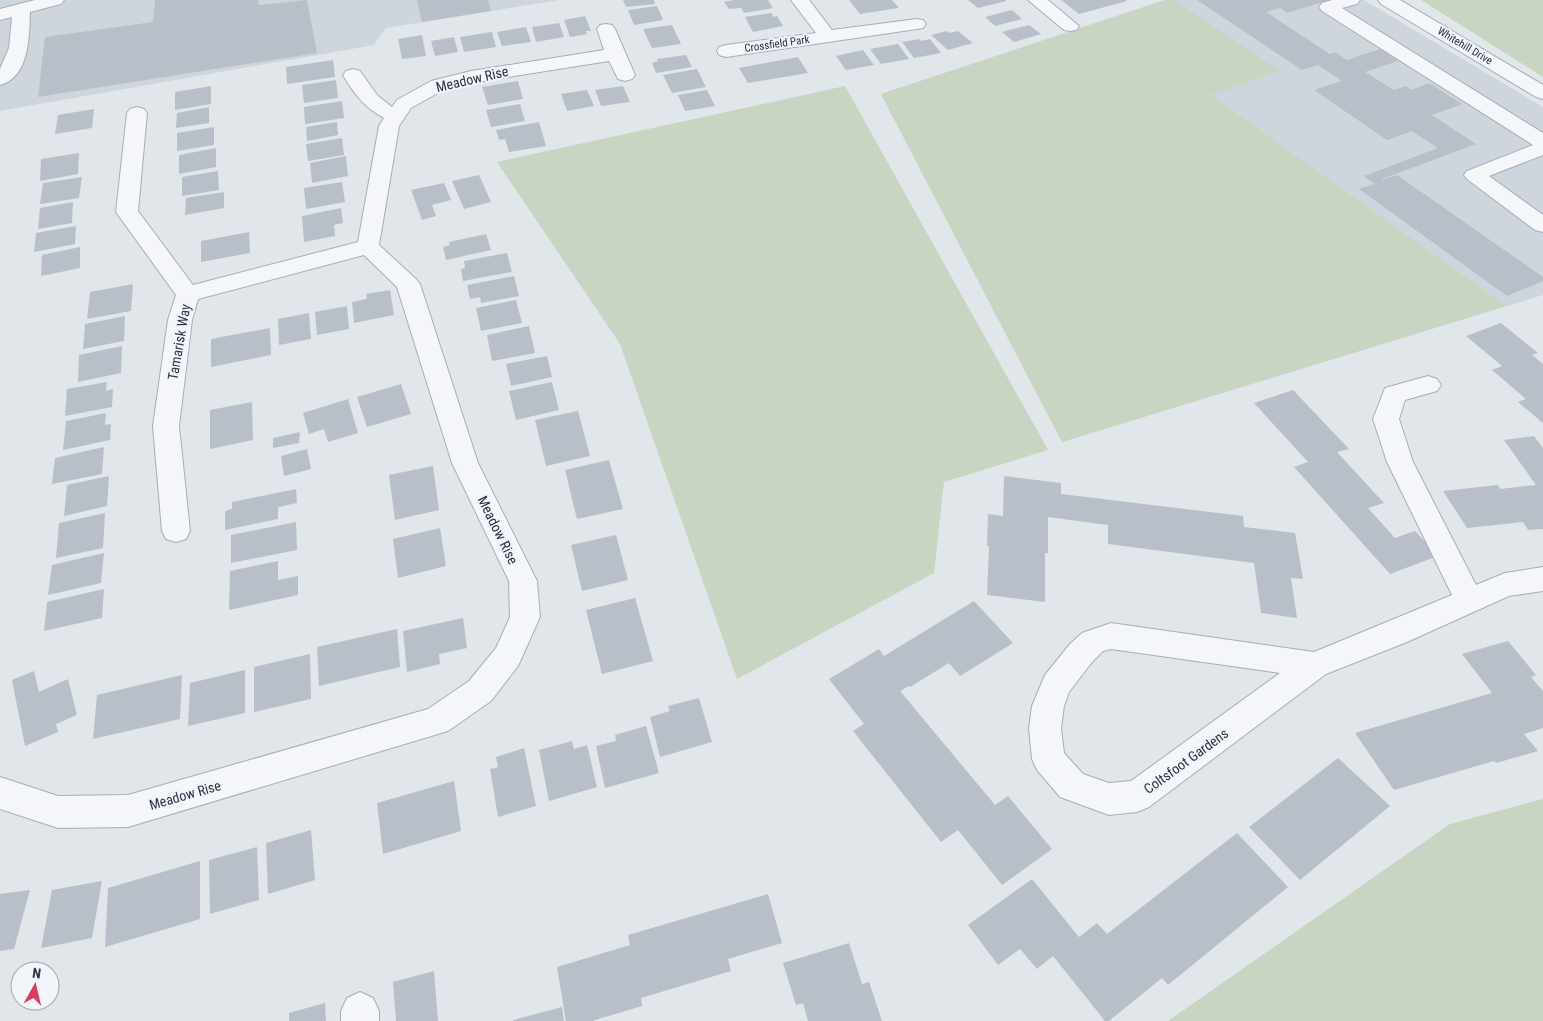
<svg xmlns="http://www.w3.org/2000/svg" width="1543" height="1021" font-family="'Roboto Condensed',sans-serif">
	<rect width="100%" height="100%" fill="#e1e6eb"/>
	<path fill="#cfd5dd" d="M0 0H560L386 28 374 45 0 111Z
		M1165 0H1364L1543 107V295L1062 442 881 94Z"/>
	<path fill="#c8d5c2" d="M1165 0H1174L1280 71 1211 95 1506 306 1062 442 881 94Z
		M1421 0H1543V77Z
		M845 86 1048 450 944 482 934 573 737 679 620 344 497 162Z
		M1543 799V1021H1168L1450 824Z"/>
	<path fill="#b8bfc9" d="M155 0H258L259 5 307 0 317 53 38 97 45 37 153 22Z
		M417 0H488L491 11 422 22Z
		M623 0H654L655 4 626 7Z
		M734 0H768L773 8 744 13 741 8 729 9 724 2Z
		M849 0H892L899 8 860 14Z
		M968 0H1006V1L978 8Z
		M1061 0H1127V1L1079 14Z
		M1197 0H1329L1287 13 1280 8 1266 12 1330 54 1335 52 1347 60 1380 49 1398 61 1365 72 1394 90 1406 86 1411 90 1429 83 1462 104 1432 115 1476 144 1382 179 1383 180 1397 175 1543 277V281L1507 296 1359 189 1375 184 1364 176 1438 148 1412 131 1387 140 1314 90 1342 81 1318 65 1302 70Z
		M657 6 663 20 634 25 628 10Z
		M1012 10 1022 19 995 26 985 17Z
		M771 13 774 17 777 16 783 26 753 32 745 17Z
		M585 16 591 31H586L587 34 570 37 564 20Z
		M559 23 564 37 536 42 532 27Z
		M672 25 681 44 652 48 643 29Z
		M1029 25 1041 34 1014 42 1002 32Z
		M526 27 531 42 502 46 497 32Z
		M947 31 950 33 958 31 973 43 948 50 931 35Z
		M492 32 496 47 464 52 460 37Z
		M422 35 426 56 402 59 398 39Z
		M454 37 458 52 435 56 431 41Z
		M919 39 921 41 930 39 941 53 914 58 902 42Z
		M898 44 909 59 881 64 870 49Z
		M863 50 874 65 846 70 836 56Z
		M686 55 692 67 656 73 652 63 658 61 657 59Z
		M798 57 808 73 748 83 739 68Z
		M333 60 335 77 287 84 286 67Z
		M697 69 706 87 672 93 663 75Z
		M336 80 338 98 304 103 302 85Z
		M518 81 523 99 488 105 482 87Z
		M211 86V104L175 110V92Z
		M623 86 630 102 601 106 595 90Z
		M587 90 594 106 567 111 561 94Z
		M707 90 715 106 685 111 678 95Z
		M342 101 344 118 305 124 304 107Z
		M520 104 525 121 491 127 486 110Z
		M209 107V123L176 128 177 113Z
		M94 109 92 128 55 134 58 115Z
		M337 122 338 135 307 141 306 127Z
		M539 122 546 146 509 152 505 139 499 140 496 130Z
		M214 127V145L177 151V133Z
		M342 138 344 155 308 161 306 144Z
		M216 148V167L179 174V155Z
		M79 153 78 174 40 181 41 159Z
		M346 156 348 176 312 183 310 163Z
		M218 171 219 190 182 196V177Z
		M479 175 491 202 464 209 452 181Z
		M82 177 79 198 40 204 43 183Z
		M342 182 345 202 306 209 304 188Z
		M444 183 451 200 432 205 436 216 422 220 411 190Z
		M224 192V208L185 215 186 198Z
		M73 202 72 223 38 229 40 208Z
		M341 208 343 223 334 225 335 236 304 242 302 216Z
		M76 226 75 244 34 252 36 233Z
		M249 232 250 253 201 262V241Z
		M486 234 491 250 446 260 443 247 450 245 449 242Z
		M80 247V268L41 276 42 255Z
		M507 253 512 272 463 281 461 269 465 268 464 261Z
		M514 276 519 296 481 303 480 297 470 299 467 285Z
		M133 284 131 311 87 319 90 292Z
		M390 290 394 315 354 323 352 302 367 299 366 294Z
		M516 300 522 323 481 331 476 308Z
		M347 306 349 329 317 335 315 312Z
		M309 313 311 339 279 345 278 319Z
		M125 316 124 341 83 349 85 324Z
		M1501 323 1538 353 1532 355 1543 364V423L1518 402 1526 399 1492 370 1502 366 1466 336Z
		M529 326 535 353 492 361 487 335Z
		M270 328 271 355 211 367V339Z
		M122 346 121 373 78 382 79 355Z
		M547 356 552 377 511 386 506 364Z
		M107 382 106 391 113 389 112 407 65 416 67 389Z
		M552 382 559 410 516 420 509 391Z
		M401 384 411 414 367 427 357 397Z
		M1293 390 1349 449 1337 452 1384 503 1368 508 1395 538 1415 531 1438 556 1390 574 1294 467 1308 462 1254 403Z
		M348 399 358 433 328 442 324 429 309 434 303 413Z
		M252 402 253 440 210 449V410Z
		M578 411 590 456 546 466 535 420Z
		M106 413 105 425 111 424 110 440 63 450 66 421Z
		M300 432 299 443 273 448V438Z
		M1534 436 1543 448V529L1528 530 1523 522 1467 528 1443 491 1498 485 1500 489 1536 485 1504 440Z
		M104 447 102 474 52 484 55 458Z
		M307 449 311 469 284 476 281 456Z
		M609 460 623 509 577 519 565 470Z
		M433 466 439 510 395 520 389 475Z
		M109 476 107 506 64 516 67 485Z
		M1004 476 1061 483V494L1243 516 1244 527 1295 533 1303 579 1291 578 1297 618 1261 613 1254 563 1108 544V525L1048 517V553H1045V602L987 595 989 546H987L988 514 1003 516Z
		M296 489 297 503 278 507V519L225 530V511L232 509V502Z
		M105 513 103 548 56 558 59 523Z
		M296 522 297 550 231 563V535Z
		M440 528 446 566 398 578 393 539Z
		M616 535 628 580 582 591 571 545Z
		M104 553 101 583 48 595 52 565Z
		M278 561V580L298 576V595L229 610 230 571Z
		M104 589 102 618 44 631 47 602Z
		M635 598 653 661 602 674 586 610Z
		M974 601 1013 643 960 676 949 663 910 687 909 686 900 691 995 805 1008 796 1052 849 1002 885 958 830 941 842 853 731 864 724 829 679 879 649 884 656Z
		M463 618 467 648 439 654 440 664 407 672 403 631Z
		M397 629 400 667 319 686 317 647Z
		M1508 641 1536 675 1531 677 1543 691V728L1524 734 1538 751 1496 763 1494 761 1394 790 1355 733 1492 693 1462 654Z
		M310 654 311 699 254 712V667Z
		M245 670V713L188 726 190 683Z
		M34 671 39 692 68 679 77 715 56 724 58 732 25 746 12 680Z
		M182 675 180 719 93 739 97 695Z
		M699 698 712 742 660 757 650 717 670 711 668 706Z
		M646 726 659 773 605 788 596 746 616 741 615 735Z
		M572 741 574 749 587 745 597 787 549 801 539 750Z
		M524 748 536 806 498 817 490 769 498 767 496 757Z
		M1338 758 1390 806 1300 880 1249 827Z
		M454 781 461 831 383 854 377 803Z
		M311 830 315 880 268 894 266 843Z
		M1237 833 1288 887 1168 985 1162 978 1109 1021H1105L1053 956 1037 969 1020 949 998 965 968 925 1032 879 1079 937 1097 923 1107 934Z
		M257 847 259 900 210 914 209 860Z
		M200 861V919L105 947 108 888Z
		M102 881 92 938 41 948 52 890Z
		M30 890 14 949 0 951V894Z
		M768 894 782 943 728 959 731 971 641 998 642 1006 592 1021H566L557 967 630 945 628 935Z
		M849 943 862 984 869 982 882 1021H808L803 1003 796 1005 783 963Z
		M434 971 438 1021H396L393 982Z
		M325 1003 326 1021H289V1013Z
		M562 1007 564 1021H513V1020Z"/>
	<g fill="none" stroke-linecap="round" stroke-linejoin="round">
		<g stroke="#a6adb6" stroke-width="2">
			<path id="minor" d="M35 0H64L61 4 30 12C29 36 30 77 0 85V69L9 48 12 17 0 20V9Z
				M791 0H809L832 30 917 19 923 20 926 24 923 28 917 29 726 57 719 55 717 51 719 47 726 45 816 33Z
				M1028 0H1048L1079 26 1076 30 1070 31 1064 30Z
				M1332 0H1360L1357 4 1342 8 1543 133V155L1489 176 1543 215V232L1535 230 1467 179 1464 175 1467 171 1533 145 1322 11 1319 7 1322 3Z
				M1378 0H1400L1543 85V99L1536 97 1381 4Z
				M606 24 612 25 615 29 635 75 632 79 625 81 618 79 609 61 471 83 445 89 411 108 399 126 379 245 416 279 420 284 478 463 537 581 540 617 518 666 491 701 448 731 128 827 58 828 0 809V777L58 796 128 795 428 709 469 681 496 648 510 617 509 581 452 463 397 287 364 255 198 299 192 320 179 426 190 531 186 539 176 542 166 539 162 531 153 426 168 320 176 295 116 212 127 113 130 109 137 107 144 109 147 113 138 211 193 285 358 242 379 126 384 118C365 108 354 94 343 75L346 71 353 69 360 71 377 95 392 107 397 100 431 81 471 71 604 50 597 29 600 25Z
				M1428 376 1437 379 1441 385 1437 391 1405 400 1399 419 1413 462 1476 585 1505 573 1543 567V591L1509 596 1407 642 1326 674 1149 807 1137 812 1109 815 1060 797 1037 770 1032 759 1029 728 1032 706 1045 675 1070 644 1082 633 1111 623 1314 652 1452 595 1387 462 1373 419 1385 388ZM1111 649 1280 673 1131 781 1109 783 1083 774 1064 753 1061 728 1064 706 1069 692 1092 662 1103 651Z
				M360 992 373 998 379 1011V1021H341V1011L347 998Z"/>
		</g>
		<use href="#minor" fill="#f4f6f9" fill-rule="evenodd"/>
	</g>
	<g text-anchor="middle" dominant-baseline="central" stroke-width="4" stroke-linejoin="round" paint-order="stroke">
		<g font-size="11" fill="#283444" stroke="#f1f4f8">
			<text transform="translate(777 44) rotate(-8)">Crossfield Park</text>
			<text transform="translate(1465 46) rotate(31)">Whitehill Drive</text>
		</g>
		<g font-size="14" fill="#283444" stroke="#f1f4f8">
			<text transform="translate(472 79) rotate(-13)">Meadow Rise</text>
			<text transform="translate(179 342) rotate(-80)">Tamarisk Way</text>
			<text transform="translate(498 530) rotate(64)">Meadow Rise</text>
			<text transform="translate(1186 761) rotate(-36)">Coltsfoot Gardens</text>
			<text transform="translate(185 795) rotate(-16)">Meadow Rise</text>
		</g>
	</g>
	<g transform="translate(35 986) rotate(8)"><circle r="24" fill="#f1f4f8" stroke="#a1a7b0"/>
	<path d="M0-4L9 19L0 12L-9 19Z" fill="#d83e5e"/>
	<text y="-8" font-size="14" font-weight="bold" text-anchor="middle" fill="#283444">N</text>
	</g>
</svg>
